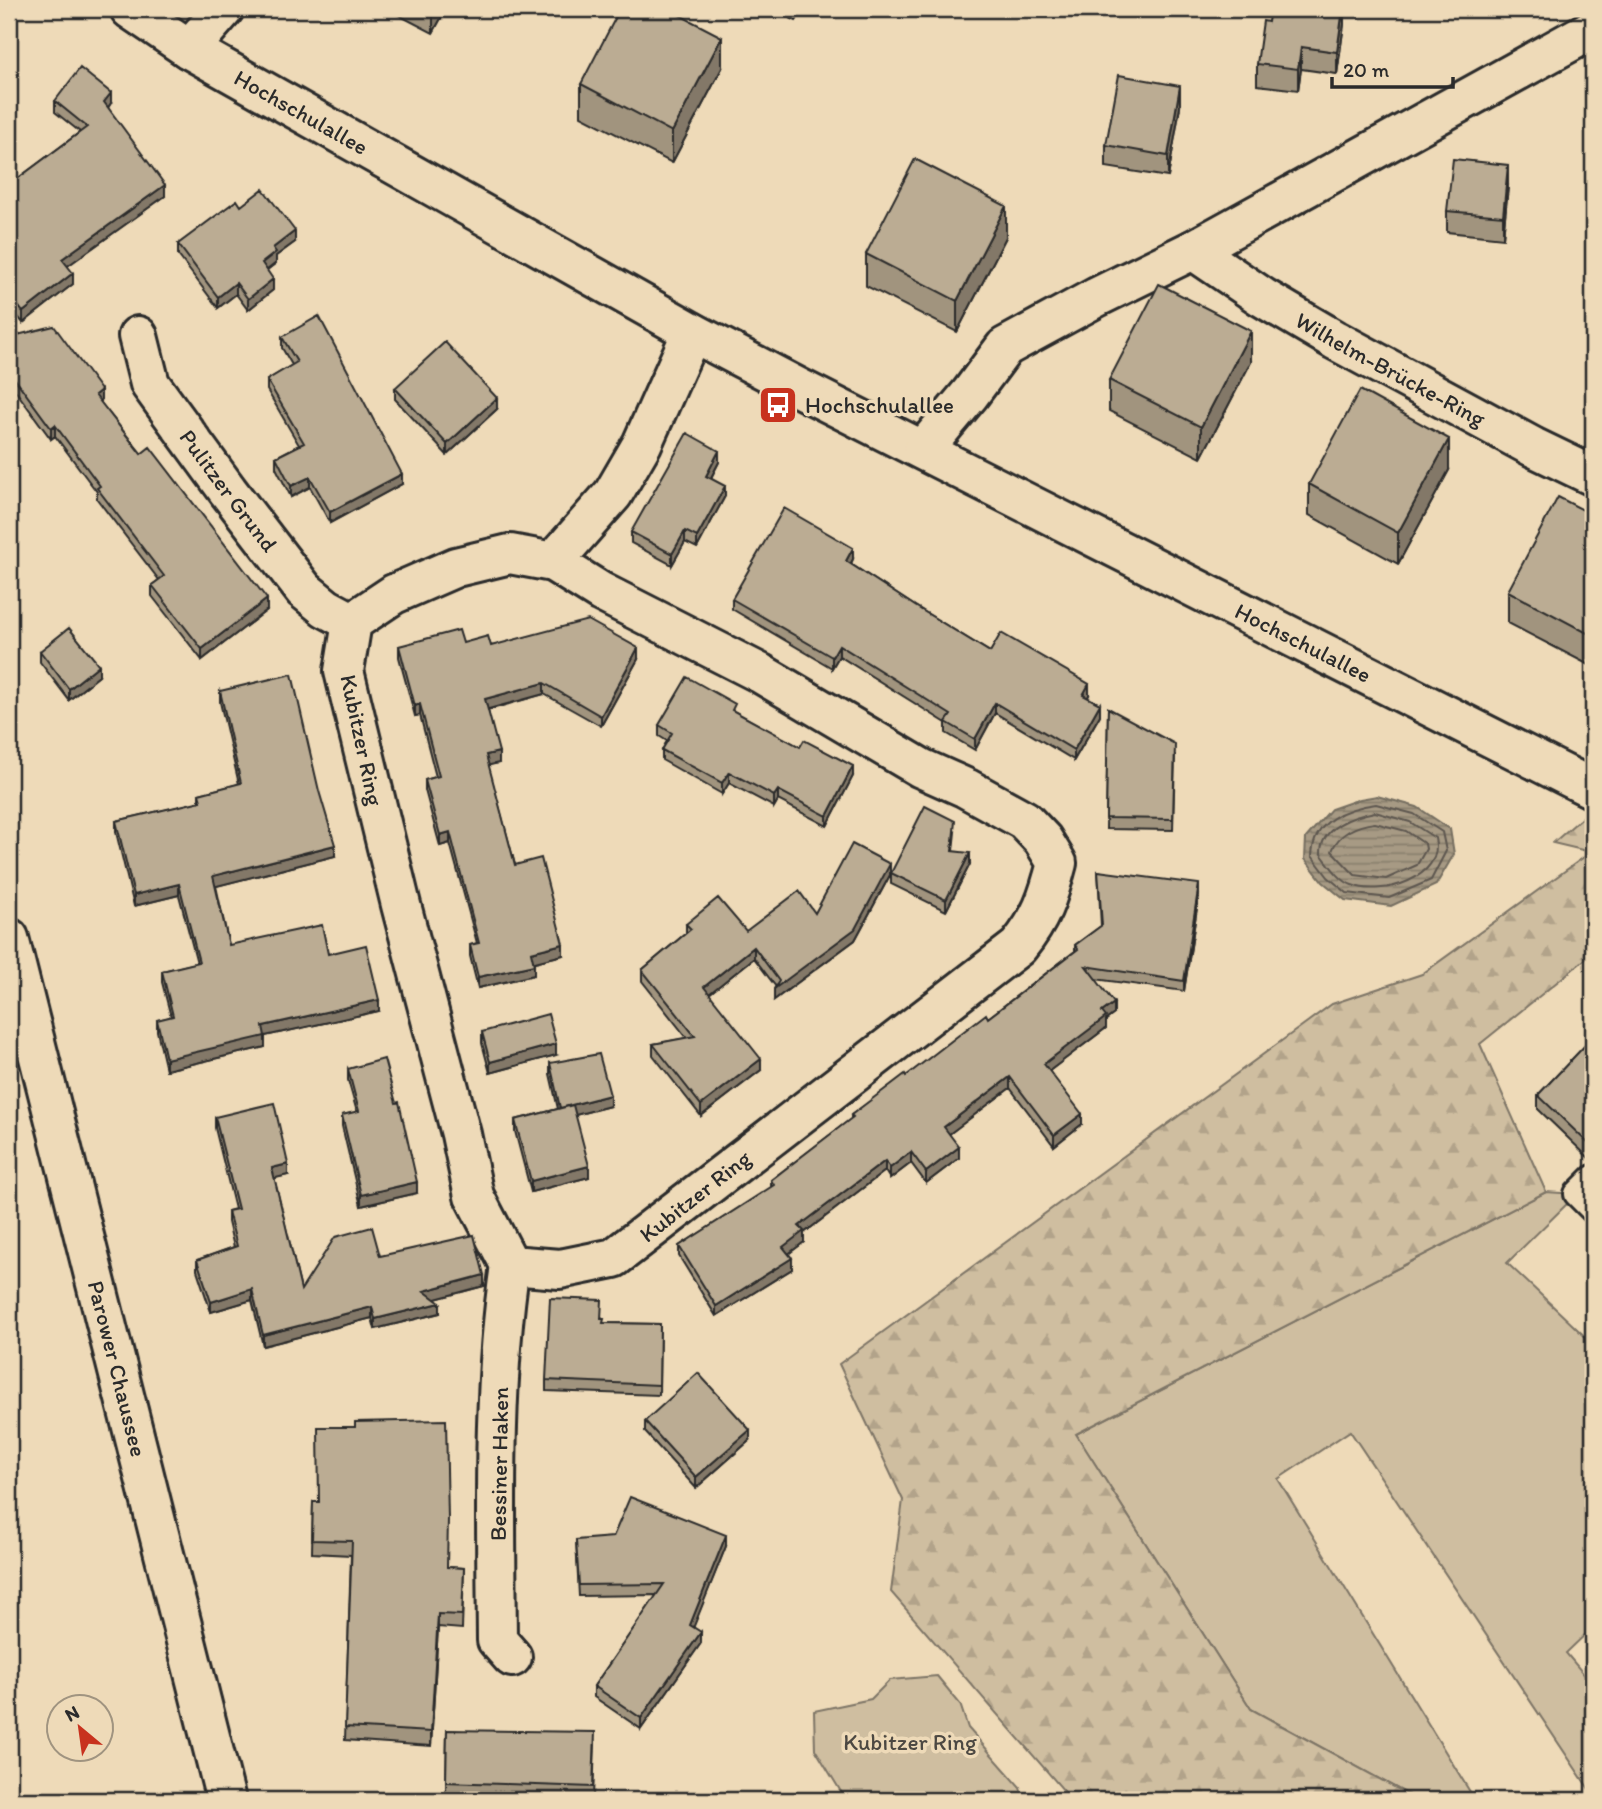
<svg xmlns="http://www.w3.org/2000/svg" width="1602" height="1809" font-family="Itim,sans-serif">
	<defs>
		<pattern id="forest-firs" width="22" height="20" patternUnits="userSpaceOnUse" patternTransform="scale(1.75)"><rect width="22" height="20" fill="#cfbea0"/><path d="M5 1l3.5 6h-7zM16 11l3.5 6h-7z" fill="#b2a38a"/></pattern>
		<pattern id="water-rules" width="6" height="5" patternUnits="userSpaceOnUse" patternTransform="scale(1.75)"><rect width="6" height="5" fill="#a79a84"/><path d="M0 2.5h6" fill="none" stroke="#887e6c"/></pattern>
	</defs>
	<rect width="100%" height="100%" fill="#eedab8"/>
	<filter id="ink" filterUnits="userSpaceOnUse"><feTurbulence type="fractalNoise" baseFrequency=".0143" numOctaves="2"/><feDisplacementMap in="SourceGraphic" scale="14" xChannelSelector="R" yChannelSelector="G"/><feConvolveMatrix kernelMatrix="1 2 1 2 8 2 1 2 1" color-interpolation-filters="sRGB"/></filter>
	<g filter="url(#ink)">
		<path fill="#cfbea0" stroke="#7d7466" stroke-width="2" d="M1546 1192 1577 1194 1507 1263 1593 1344V1627L1566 1653 1593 1685V1795L1350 1431 1278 1479 1475 1800H1418L1251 1709 1076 1434Z
			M937 1676 960 1704 968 1728 1020 1787 1024 1800H846L815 1749 814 1711 871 1699 890 1680Z"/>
		<path fill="url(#forest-firs)" stroke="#7d7466" stroke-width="2" d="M1593 808V953L1480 1044 1546 1192 1076 1434 1251 1709 1418 1800H1065V1792L891 1592 903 1500 839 1364 1332 1004 1422 974 1591 852 1553 843Z"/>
		<path fill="url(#water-rules)" stroke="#756e60" stroke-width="2" d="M1377 796 1417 807 1450 829 1454 854 1436 885 1391 906 1345 900 1323 882 1305 859 1306 838 1331 809 1360 799Z"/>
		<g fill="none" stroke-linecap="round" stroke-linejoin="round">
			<path stroke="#5d574f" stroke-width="2" d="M1376 804 1414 814 1442 832 1446 851 1431 880 1389 898 1347 893 1328 877 1312 856C1313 821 1345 808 1376 804Z
				M1375 812 1410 822 1435 838C1445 878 1382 897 1352 885 1340 881 1329 864 1321 854 1320 827 1353 816 1375 812Z
				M1375 823 1406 831 1425 844 1426 849 1417 865 1386 879 1355 875 1332 851C1338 833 1357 825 1375 823Z"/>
			<g stroke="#2b2b2b" stroke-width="30">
				<path id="lane" d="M1593 1178 1577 1194 1593 1210"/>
			</g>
			<g stroke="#2b2b2b" stroke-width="44">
				<g id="street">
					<path id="s1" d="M130 9 189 49 692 332 799 388 1593 789"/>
					<path id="s2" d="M1593 29 1193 250 1262 297 1335 340 1533 447 1593 476"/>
					<path d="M189 49 224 9"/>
					<path id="s3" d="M138 336 150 384 228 491 304 590 326 608 352 622"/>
					<path d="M923 450 970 394 1005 347 1097 297 1193 250"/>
					<path d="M510 554 553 562 601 592 760 673 921 768 966 788 1024 820 1043 840 1057 863C1048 898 1041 919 1018 947L614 1258 560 1269 510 1265 474 1196 461 1134 401 905 344 671 352 622 394 594 456 567Z"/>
					<path d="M553 562 613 494 642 444 692 332"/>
					<path d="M510 1265C492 1387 496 1517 497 1640L512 1657"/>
				</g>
			</g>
			<g stroke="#2b2b2b" stroke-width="44">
				<g id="secondary">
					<path id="s4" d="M9 938 226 1800"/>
				</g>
			</g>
			<use href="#lane" stroke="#eedab8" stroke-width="24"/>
			<use href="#street" stroke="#eedab8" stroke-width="38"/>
			<use href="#secondary" stroke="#eedab8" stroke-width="38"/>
		</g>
		<path fill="#a1947e" stroke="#2b2b2b" stroke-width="2" d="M387 9H446L433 33Z
			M771 9H802L796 21Z
			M1344 9V24L1337 74 1301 69 1298 90 1257 85V64Z
			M722 68 672 163 581 116V84Z
			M55 101 111 103 108 108 165 196 67 266 73 284 23 323 9 305V185L80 132 55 112Z
			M1180 107 1168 177 1106 167V145Z
			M1508 186 1503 238 1447 232V211Z
			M241 206 295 242 276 256V263L267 270 273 290 248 310 236 294 218 308 178 255V244Z
			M1006 237 957 332 866 286V254Z
			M9 337 101 401 100 402 267 610 202 660 152 596V585L159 580 97 499V492L55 436 51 439 15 390 9 391Z
			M282 337 402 484 330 523 310 487 291 497 276 468V457L299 445 267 390V380L292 365 282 348Z
			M1251 362 1201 458 1109 411V380Z
			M395 388 497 409 447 455 395 399Z
			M719 462 711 478 725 496 697 548 685 542 672 565 631 543V532Z
			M1449 470 1398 564 1309 515V484Z
			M1593 515V667L1508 623V591Z
			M853 559 851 564 915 606 990 652 1089 695 1087 697 1100 715 1074 760 995 713 975 750 946 733V723L839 656 832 668 732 609V599Z
			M463 643 638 659 601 726 544 694 488 710 499 763 488 765 515 865 563 955 534 962V975L478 988 470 956V945L477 943 450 843 440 846 425 790V780L436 777 420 715 415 716 399 657V646Z
			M40 651 99 676 69 700 40 662Z
			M220 691 335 856 216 886 229 945 328 954 379 1011 265 1036V1047L166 1070 157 1031V1020L171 1017 162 982V971L197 963 179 895 134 906 116 832V821L199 802V794L239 784 220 702Z
			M1108 708 1175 755 1173 830 1106 829Z
			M735 712 853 776 827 826 778 800 774 807 729 783 722 794 662 760V750L667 741 659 736V725Z
			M955 832 953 851 970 864 946 911 891 884V873Z
			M1098 871 1199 895 1184 991 1095 979 1114 1014 1106 1020V1028L1049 1071 1082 1124 1054 1146 1010 1088 949 1134 959 1158 926 1183 911 1163 890 1179 885 1171 804 1233V1242L788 1254 792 1269 716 1316 679 1256V1246L771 1188V1180L851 1119V1115L988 1018 1075 951V945L1101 926Z
			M890 875 855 940 774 1000 776 987 754 958 709 994 761 1070 701 1116 653 1055V1044L687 1038 642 981V970L686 933V924L746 931 815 913Z
			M482 1032 556 1055 490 1073 482 1043Z
			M1593 1037V1158L1591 1160 1538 1109V1095Z
			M550 1063 610 1106 575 1115 589 1177 531 1192 515 1131V1120L558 1109 550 1074Z
			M348 1069 417 1193 361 1206 342 1126V1115L357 1112 348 1080Z
			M215 1117 288 1175 274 1178 301 1290 380 1256 484 1286 435 1299 440 1313 375 1329 372 1318 263 1346 252 1300 211 1312 197 1270V1260L234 1247 228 1222V1211L235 1209 215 1128Z
			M602 1319 603 1323 660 1324 659 1395 546 1391V1380Z
			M645 1421 750 1440 696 1488 645 1432Z
			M313 1502 447 1567 464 1568 462 1629 438 1627 431 1746 345 1740 351 1555 312 1553Z
			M576 1540 726 1546 693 1627 701 1643 641 1729 594 1697V1686L657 1595 579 1596Z
			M447 1730 595 1743 593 1798 446 1792Z"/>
		<path fill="#837867" stroke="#2b2b2b" stroke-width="2" d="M433 9H446L433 33Z
			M796 9H802L796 21Z
			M1343 9 1344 24 1337 74V52Z
			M722 37V68L672 163V132Z
			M1301 47V69L1298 90V69Z
			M1180 86V107L1168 177V156Z
			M111 93V103L104 113V102Z
			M1508 165V186L1503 238V216Z
			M165 185V196L62 270V259Z
			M1006 206V237L957 332V301Z
			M295 231V242L276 256V263L262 274V263L273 248Z
			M73 273V284L23 323V312Z
			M273 279V290L248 310V299Z
			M236 283V294L218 308V297Z
			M1251 331V362L1201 458V427Z
			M15 379V390L9 391V381Z
			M101 390V401L95 406V395Z
			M497 398V409L447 455V444Z
			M55 425V436L51 439V428Z
			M1449 439V470L1398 564V533Z
			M719 451V462L706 487V476Z
			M402 474V484L330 523V512Z
			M310 477V487L291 497V486Z
			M725 486V496L697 548V537Z
			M685 531V542L672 565V554Z
			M853 548V559L846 572V561Z
			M267 599V610L202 660V649Z
			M839 645V656L832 668V657Z
			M638 648V659L601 726V716Z
			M99 665V676L69 700V689Z
			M544 683V694L485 710V699Z
			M1089 684V695L1083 706V695Z
			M995 703V713L975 750V739Z
			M420 704V715L415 716V706Z
			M1100 704V715L1074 760V750Z
			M499 752V763L486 766V755Z
			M853 766V776L827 826V816Z
			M729 772V783L722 794V783Z
			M778 790V800L774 807V796Z
			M450 832V843L440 846V835Z
			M335 845V856L213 887V876Z
			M970 853V864L946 911V900Z
			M890 864V875L855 940 774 1000V989Z
			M179 884V895L134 906V895Z
			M1199 884V895L1184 991V981Z
			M563 944V955L531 963V952Z
			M754 947V958L704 998V987Z
			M534 965V975L478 988V977Z
			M379 1000V1011L265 1036V1047L166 1070V1059L263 1026Z
			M1114 1003V1014L1106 1020V1028L1044 1075V1064L1102 1012Z
			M556 1044V1055L490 1073V1062Z
			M761 1059V1070L701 1116V1105Z
			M1010 1077V1088L944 1138V1127Z
			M610 1095V1106L560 1119V1108Z
			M1082 1114V1124L1054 1146V1135Z
			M1593 1144V1158L1591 1160V1146Z
			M959 1147V1158L926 1183V1172Z
			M911 1152V1163L890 1179V1168Z
			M885 1161V1171L804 1233V1242L783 1258V1247L799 1226Z
			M288 1164V1175L272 1179V1168Z
			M589 1166V1177L531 1192V1181Z
			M417 1182V1193L361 1206V1195Z
			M792 1258V1269L716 1316V1306Z
			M484 1275V1286L424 1302V1291Z
			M252 1289V1300L211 1312V1302Z
			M440 1303V1313L375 1329V1319Z
			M372 1307V1318L263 1346V1335Z
			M750 1430V1440L696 1488V1477Z
			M726 1535V1546L690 1636V1625Z
			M438 1614V1627L431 1746V1732Z
			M701 1632V1643L641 1729V1718Z"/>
		<path fill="#bbac93" stroke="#2b2b2b" stroke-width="2" d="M620 9H668L722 37 672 132 581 84Z
			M1270 9H1343L1337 52 1301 47 1298 69 1257 64 1263 21 1268 22Z
			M80 68 111 93 104 102 165 185 62 259 73 273 23 312 9 294V196L12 193 9 188V185L87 127 55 101Z
			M1119 75 1180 86 1168 156 1106 145Z
			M915 159 1006 206 957 301 866 254Z
			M1453 159 1508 165 1503 216 1447 211Z
			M263 189 295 231 273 248 276 252 262 263 273 279 248 299 236 283 218 297 178 244 237 200 241 206Z
			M1159 284 1251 331 1201 427 1109 380Z
			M319 316 402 474 330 512 310 477 291 486 276 457 304 443 267 380 297 362 282 337Z
			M54 326 101 390 95 395 141 454 150 447 267 599 202 649 152 585 164 576 97 488 100 486 55 425 51 428 15 379 9 381V337Z
			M445 342 497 398 447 444 395 388Z
			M1360 390 1449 439 1398 533 1309 484Z
			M687 433 719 451 706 476 725 486 697 537 685 531 672 554 631 532Z
			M1558 497 1593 515V636L1508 591Z
			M784 508 853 548 846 561 915 606 990 652 1001 633 1089 684 1083 695 1100 704 1074 750 995 703 975 739 946 722 951 715 839 645 832 657 732 599Z
			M588 620 638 648 601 716 544 683 485 699 499 752 486 755 515 865 541 858 563 944 531 952 534 965 478 977 470 945 479 943 450 832 440 835 425 780 439 776 420 704 415 706 399 646 459 630 463 643 488 636 491 646Z
			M69 628 99 665 69 689 40 651Z
			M292 674 319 791 335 845 213 876 229 945 322 925 328 954 366 945 379 1000 263 1026 265 1036 166 1059 157 1020 173 1016 162 971 199 962 179 884 134 895 116 821 201 801 199 794 241 783 220 691Z
			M687 677 735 704 732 710 800 747 804 740 853 766 827 816 778 790 774 796 729 772 722 783 662 750 672 733 659 725Z
			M1108 708 1175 744 1173 819 1106 818Z
			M925 806 955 821 952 851 970 853 946 900 891 873Z
			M852 844 890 864 855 929 774 989 779 981 754 947 704 987 761 1059 701 1105 653 1044 695 1036 642 970 691 929 686 924 718 898 746 931 799 891 815 913Z
			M1098 871 1199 884 1184 981 1086 966 1114 1003 1102 1012 1106 1017 1044 1064 1082 1114 1054 1135 1010 1077 944 1127 959 1147 926 1172 911 1152 890 1168 885 1161 799 1226 804 1231 783 1247 792 1258 716 1306 679 1246 774 1185 771 1180 853 1117 851 1115 905 1074 906 1076 986 1014 988 1018 1078 949 1075 945 1102 925Z
			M548 1014 556 1044 490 1062 482 1032Z
			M1593 1037V1144L1591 1146 1538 1095Z
			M599 1054 610 1095 560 1108 550 1063Z
			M384 1059 396 1103 399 1102 417 1182 361 1195 342 1115 359 1111 348 1069Z
			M274 1103 288 1164 272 1168 301 1290 335 1237 372 1227 380 1256 474 1235 484 1275 424 1291 440 1303 375 1319 372 1307 263 1335 252 1289 211 1302 197 1260 237 1246 228 1211 238 1209 215 1117Z
			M573 1105 589 1166 531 1181 515 1120Z
			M550 1298 602 1300 601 1319H604L603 1323 660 1324 659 1385 546 1380Z
			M698 1373 750 1430 696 1477 645 1421Z
			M446 1420 448 1519 447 1567 464 1568 462 1615 438 1614 431 1732 345 1727 352 1541 312 1540 313 1502H319L318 1427H355V1422Z
			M630 1497 726 1535 690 1625 701 1632 641 1718 594 1686 664 1584 579 1585 576 1540 613 1537Z
			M447 1730 595 1732 593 1787 446 1782Z
			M9 1790 13 1792 9 1800Z
			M401 1797 459 1800H401Z"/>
	</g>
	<defs>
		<g id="bus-square" transform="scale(2.0125)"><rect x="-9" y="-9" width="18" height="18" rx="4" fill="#c8321e" stroke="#eedab8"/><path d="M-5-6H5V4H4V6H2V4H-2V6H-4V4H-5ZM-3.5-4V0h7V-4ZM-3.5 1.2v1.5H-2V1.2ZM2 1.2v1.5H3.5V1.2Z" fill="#fff"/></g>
	</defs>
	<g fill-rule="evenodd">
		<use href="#bus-square" x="778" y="405"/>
	</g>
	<g text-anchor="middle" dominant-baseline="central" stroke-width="7" stroke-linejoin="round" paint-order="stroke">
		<g font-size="23" fill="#2b2b2b" stroke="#eedab8">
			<text stroke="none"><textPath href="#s1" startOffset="200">Hochschulallee</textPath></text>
			<text stroke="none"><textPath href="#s2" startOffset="688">Wilhelm-Brücke-Ring</textPath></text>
			<text stroke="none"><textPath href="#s3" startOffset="182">Pulitzer Grund</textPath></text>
			<text stroke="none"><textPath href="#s1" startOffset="1334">Hochschulallee</textPath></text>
			<text transform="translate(362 740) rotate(78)">Kubitzer Ring</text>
			<text transform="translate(695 1196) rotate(-38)">Kubitzer Ring</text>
			<text stroke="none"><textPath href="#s4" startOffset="444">Parower Chaussee</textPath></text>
			<text transform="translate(499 1464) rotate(-89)">Bessiner Haken</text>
		</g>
		<g font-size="23" fill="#2b2b2b" stroke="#eedab8" text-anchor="start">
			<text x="805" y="405">Hochschulallee</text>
		</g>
		<g font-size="23" fill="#4c4842" stroke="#eedab8">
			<text x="910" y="1742">Kubitzer Ring</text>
		</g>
	</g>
	<rect width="1602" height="1809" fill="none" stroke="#eedab8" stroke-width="35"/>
	<rect x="18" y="18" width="1567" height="1774" fill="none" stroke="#2b2b2b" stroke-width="2.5" filter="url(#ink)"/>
	<g transform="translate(80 1728) rotate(331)"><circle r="33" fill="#eedab8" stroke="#a09480" stroke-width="2"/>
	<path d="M0-5L12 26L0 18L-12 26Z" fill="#c8321e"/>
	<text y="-10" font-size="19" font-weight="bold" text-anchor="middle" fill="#2b2b2b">N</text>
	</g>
	<path d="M1332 77v10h121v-10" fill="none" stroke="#2b2b2b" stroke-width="3.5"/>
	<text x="1343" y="77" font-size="21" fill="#2b2b2b" stroke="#eedab8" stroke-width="5" paint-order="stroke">20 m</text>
</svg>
